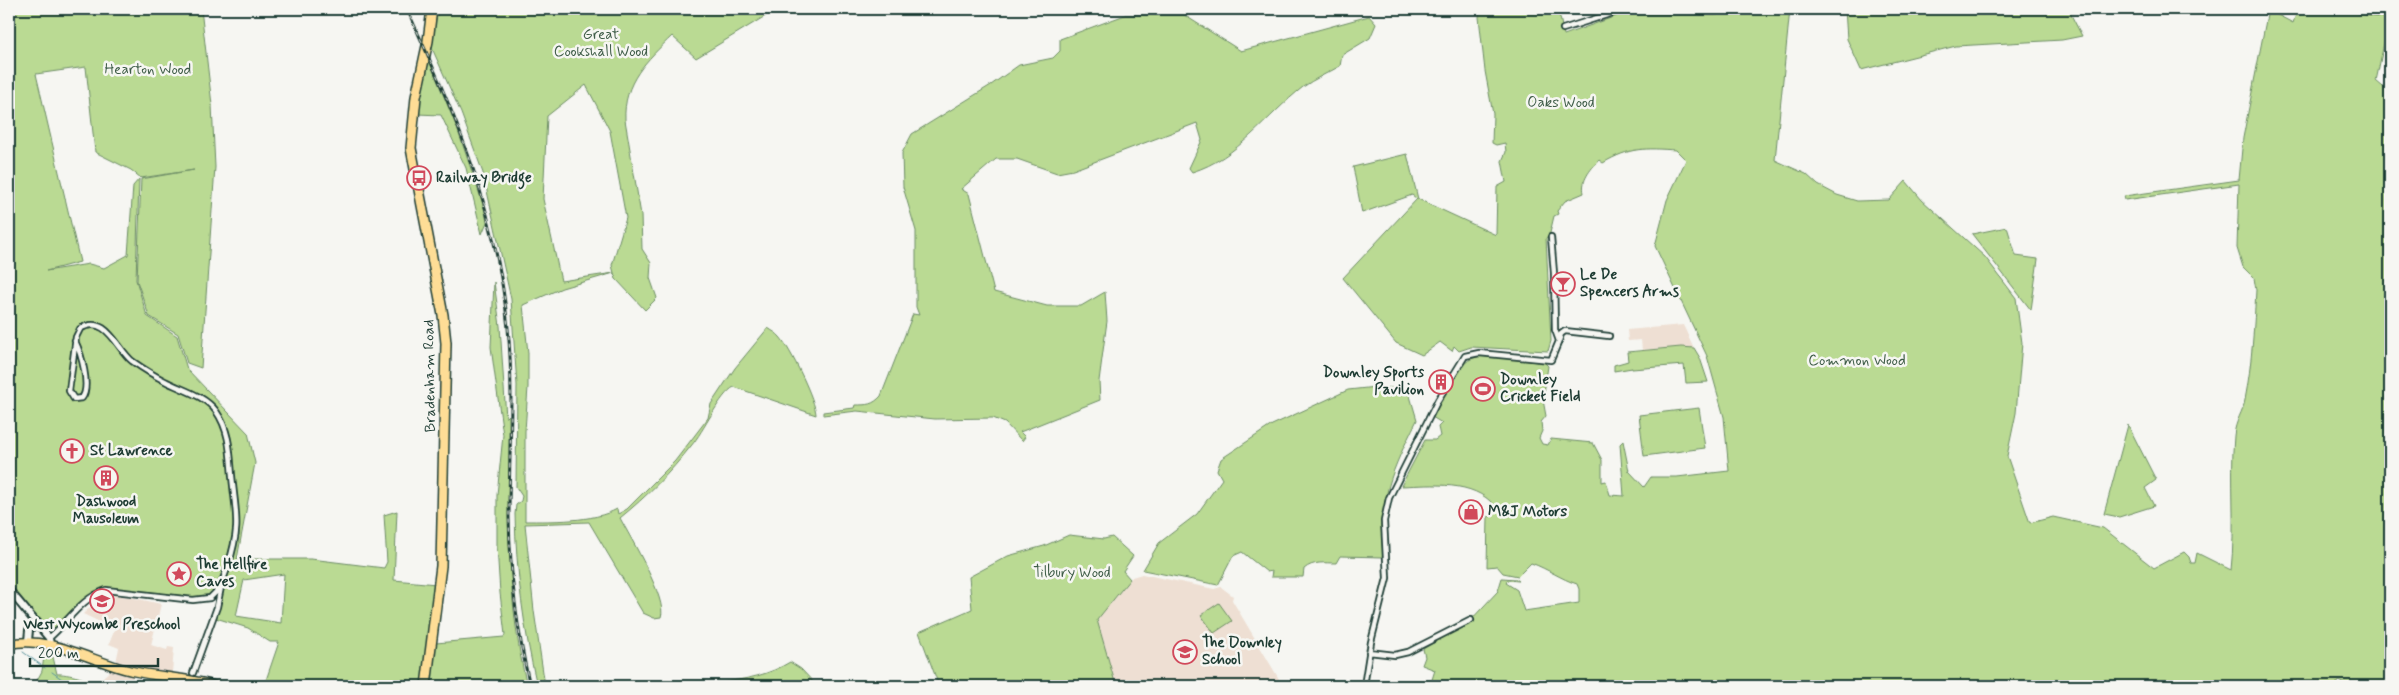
<svg xmlns="http://www.w3.org/2000/svg" width="2399" height="695" font-family="Mynerve,sans-serif">
	<rect width="100%" height="100%" fill="#f6f6f2"/>
	<filter id="ink" filterUnits="userSpaceOnUse"><feTurbulence type="fractalNoise" baseFrequency=".02" numOctaves="2"/><feDisplacementMap in="SourceGraphic" scale="10" xChannelSelector="R" yChannelSelector="G"/><feConvolveMatrix kernelMatrix="1 2 1 2 8 2 1 2 1" color-interpolation-filters="sRGB"/></filter>
	<g filter="url(#ink)">
		<path fill="#eedfd3" d="M1683 325 1694 348 1681 347 1642 350 1641 340 1628 341 1627 330Z
			M1142 574 1214 589 1221 587 1233 596 1232 600 1282 684 1277 686H1116L1097 620 1132 577Z
			M104 594 130 597 161 604 151 645 167 650 168 647 174 648 172 673 133 668 116 662 119 648 109 644 115 629 83 614Z
			M113 668 134 674 129 686H98L94 682 102 678Z"/>
		<path fill="#bada93" stroke="#6c8c64" fill-rule="evenodd" d="M9 9H201L212 105 215 167 201 368 187 363 178 334 149 316 137 281 141 179 194 170 141 178 131 170 95 152 86 67 36 74 80 262 46 271 89 264 104 268 128 255 133 186 139 179 136 280 147 316 177 336 187 369 248 433 255 463 237 559H311L384 568 387 562 384 515 397 511 394 580 436 584 422 686H264L279 642H270L248 628 216 618 239 535 229 435 226 429 236 523 232 550 224 573 220 584 210 596 193 599 112 589 96 593 52 633 46 629 9 586ZM284 574 281 623 236 616 244 580Z
			M435 9H777L696 58 672 36C647 60 623 82 625 120L641 215 642 249 651 263 650 278 657 298 645 310 616 279 614 273 562 288 523 305 528 353V387L525 431V521C551 521 594 522 617 509L618 514 627 509 675 461 708 418 711 404 735 368 768 328C772 331 777 333 780 337 790 348 816 401 816 415L734 387C720 394 704 431 691 446 670 473 647 496 620 518 630 537 668 600 661 617L654 618 643 613 589 522 525 524 534 611 545 686H537C524 630 516 572 515 514L516 505 521 501 522 496 516 487 517 385 511 299 483 173 461 113 431 46ZM586 85 610 131 626 218 612 265 614 273 561 281 543 199 547 116Z
			M1480 9H1558L1564 35 1619 15 1648 13 1714 15 1768 9H1790L1775 160 1806 174 1818 185 1837 195 1857 201 1889 200 1906 181 1922 200 1985 257 2016 298 2022 343 2016 413 2007 456 2030 523 2053 517 2103 528 2154 568 2184 552 2189 557 2191 563H2195L2197 553 2231 570C2236 526 2230 480 2234 436 2235 421 2243 412 2245 400 2252 364 2254 326 2256 290L2254 278 2243 267 2237 248 2239 184 2125 200 2124 196 2239 180 2243 138 2268 10 2293 23 2298 9H2348L2382 17 2390 15 2376 81 2390 93V686H2350L2338 681 2335 686H1430L1435 670 1422 665 1425 657 1423 649 1468 623 1498 591 1502 578 1516 579 1519 581 1507 580 1506 583 1517 590 1524 611 1579 603V589L1577 584C1561 579 1548 569 1531 563L1518 576 1503 573 1497 566 1487 567 1488 517 1494 515 1493 510 1495 506C1473 480 1433 485 1401 486L1425 440H1435L1440 436 1438 427 1442 423 1432 417C1439 402 1457 365 1471 359 1484 353 1504 356 1518 357 1526 358 1531 364 1543 361L1548 366 1543 400 1546 416 1541 422 1542 431 1539 438 1542 444 1548 445 1551 439 1593 443 1602 460V482L1606 481 1610 495 1624 496 1620 444 1623 441 1629 471 1644 487 1651 477H1677L1729 471 1724 417 1707 356 1655 246 1667 200 1686 160 1676 150C1645 148 1630 147 1603 163L1599 160C1590 170 1581 180 1584 193L1565 201 1557 211 1558 214 1554 216 1550 233 1546 238 1551 341 1548 351 1471 347 1459 351 1454 346 1452 351 1440 342 1422 355 1396 343 1343 278 1417 199 1412 195 1362 213 1353 167 1407 154 1418 199 1496 235 1497 187 1506 182 1502 161 1506 152 1505 143 1496 145 1492 143 1493 114 1485 71 1479 17Z
			M1845 9H2068L2082 36 2062 40 1956 46 1861 70 1847 39Z
			M1125 15H1184L1241 51 1369 16 1376 24 1370 38 1342 55 1340 66C1328 73 1314 79 1303 87 1266 116 1238 158 1192 172L1189 168 1202 140 1197 123 1073 170 1057 173 1017 159H996L961 189 969 194 994 292 1047 306H1081L1105 292 1107 321 1099 381 1100 400 1020 432 1025 437 1022 441 1005 423 993 418 935 419 857 411 823 415V412L854 408 855 405C867 405 873 405 881 396L913 314 919 315 916 307V231L903 187 902 153 912 134 991 85 1019 65 1053 58 1060 51V39Z
			M429 60 457 128 484 207 487 222 482 234 466 168 441 115 417 114Z
			M2007 227 2016 256 2038 259 2031 310 1972 234Z
			M494 282 500 326 506 418 509 415C509 505 505 597 527 686H431L436 643 504 637 505 635 500 593 497 546V495L503 435 491 347Z
			M1681 347 1694 348 1700 358 1708 382 1686 383 1684 365 1632 369V368L1614 371V365L1628 361 1627 352Z
			M1376 387 1408 389 1417 420C1391 472 1379 498 1383 557L1340 556 1336 563C1325 563 1313 561 1304 569L1303 577H1271L1272 571 1267 572 1242 552 1233 556 1218 585 1143 570 1159 543 1197 514 1222 479 1217 470 1221 459 1272 425 1348 390Z
			M1699 408 1705 448 1644 456 1639 415Z
			M2128 425 2156 480 2145 488 2154 506 2119 517 2104 514Z
			M1069 535 1104 539 1112 537 1133 556 1123 571 1130 579 1097 620 1116 686H939L919 632 972 609 969 577 1008 556 1044 546Z
			M1219 603 1232 621 1214 633 1201 615Z
			M44 656 53 657 57 674C66 673 93 680 98 686H34L42 671Z
			M790 662 801 669 817 686H653C699 682 749 687 790 662Z"/>
		<g fill="none" stroke-linecap="round" stroke-linejoin="round">
			<path stroke="#59929b" stroke-width="1" d="M9 628 13 634 9 636
				M23 652 45 668
				M52 672 66 682 80 686"/>
			<g stroke="#1f3d34" stroke-width="8">
				<path id="street" d="M1563 29 1622 10 1751 9
					M1559 341 1561 334 1565 331 1609 336
					M49 638C68 622 81 598 106 590L193 600 210 598C221 589 223 579 228 566 241 525 236 517 232 476 230 453 230 431 216 411 204 395 182 390 165 381 153 375 142 368 132 361 117 349 106 313 80 329L76 337 69 391 74 399 82 398C91 387 81 353 75 341
					M1369 652 1395 655 1408 652 1471 620
					M193 673 217 607 221 587
					M1364 686 1371 642 1387 578 1384 521 1389 498 1438 400 1465 356 1479 353 1551 360 1559 341 1555 330 1554 273 1551 237"/>
			</g>
			<g stroke="#1f3d34" stroke-width="10">
				<path id="secondary" d="M2360 9 2376 12 2390 11
					M9 590 49 638 50 645
					M28 641 29 630 37 622"/>
			</g>
			<g stroke="#1f3d34" stroke-width="11">
				<path id="primary" d="M9 644C51 635 92 662 132 671 160 677 189 678 216 686"/>
			</g>
			<g stroke="#1f3d34" stroke-width="12">
				<path id="highway" d="M426 686 441 566 446 343 443 315 411 148 416 97 428 41 432 9"/>
			</g>
			<use href="#street" stroke="#f6f6f2" stroke-width="4.5"/>
			<use href="#secondary" stroke="#f6f6f2" stroke-width="6"/>
			<use href="#primary" stroke="#fedd96" stroke-width="8"/>
			<use href="#highway" stroke="#fedd96" stroke-width="9"/>
			<g stroke="#1f3d34" stroke-width="3">
				<path id="rail" d="M407 9C456 116 496 208 508 328 514 391 509 454 509 517 510 574 517 631 530 686"/>
			</g>
			<use href="#rail" stroke="#f6f6f2" stroke-width="1" stroke-dasharray="4" stroke-linecap="butt"/>
		</g>
	</g>
	<defs>
		<g id="bus-ring" transform="scale(1.25)"><circle r="9.5" fill="#f6f6f2" stroke="#d1495b" stroke-width="1.5"/><path d="M-5-6H5V4H4V6H2V4H-2V6H-4V4H-5ZM-3.5-4V0h7V-4ZM-3.5 1.2v1.5H-2V1.2ZM2 1.2v1.5H3.5V1.2Z" fill="#d1495b"/></g>
		<g id="bar-ring" transform="scale(1.25)"><circle r="9.5" fill="#f6f6f2" stroke="#d1495b" stroke-width="1.5"/><path d="M-6-5H6L.8 .8V4.5H3.5V6h-7V4.5H-.8V.8Z" fill="#d1495b"/></g>
		<g id="building-ring" transform="scale(1.25)"><circle r="9.5" fill="#f6f6f2" stroke="#d1495b" stroke-width="1.5"/><path d="M-4-6H4V6H1V3H-1V6H-4ZM-2.5-4.3h1.7v1.8h-1.7ZM.8-4.3h1.7v1.8H.8ZM-2.5-1h1.7V.8h-1.7ZM.8-1h1.7V.8H.8Z" fill="#d1495b"/></g>
		<g id="stadium-ring" transform="scale(1.25)"><circle r="9.5" fill="#f6f6f2" stroke="#d1495b" stroke-width="1.5"/><path d="M0-5a6.5 5 0 1 0 0 10a6.5 5 0 1 0 0-10ZM-3.5-1.8h7v3.6h-7Z" fill="#d1495b"/></g>
		<g id="church-ring" transform="scale(1.25)"><circle r="9.5" fill="#f6f6f2" stroke="#d1495b" stroke-width="1.5"/><path d="M-1.2-6h2.4v3.5h3.3v2.4h-3.3V6h-2.4V-.1h-3.3v-2.4h3.3Z" fill="#d1495b"/></g>
		<g id="shop-ring" transform="scale(1.25)"><circle r="9.5" fill="#f6f6f2" stroke="#d1495b" stroke-width="1.5"/><path d="M-5-2.5h2.3a2.7 3.5 0 0 1 5.4 0H5L5.5 6h-11ZM-1.5-2.5h3a1.5 2.3 0 0 0-3 0Z" fill="#d1495b"/></g>
		<g id="sight-ring" transform="scale(1.25)"><circle r="9.5" fill="#f6f6f2" stroke="#d1495b" stroke-width="1.5"/><path d="M0-6L1.8-2.2L6-1.7L2.9 1.2L3.7 5.4L0 3.3L-3.7 5.4L-2.9 1.2L-6-1.7L-1.8-2.2Z" fill="#d1495b"/></g>
		<g id="school-ring" transform="scale(1.25)"><circle r="9.5" fill="#f6f6f2" stroke="#d1495b" stroke-width="1.5"/><path d="M0-5L7-2L0 1L-7-2ZM-4 1L0 2.5L4 1V4Q0 6-4 4Z" fill="#d1495b"/></g>
	</defs>
	<g fill-rule="evenodd">
		<use href="#bus-ring" x="419" y="178"/>
		<use href="#bar-ring" x="1563" y="284"/>
		<use href="#building-ring" x="1441" y="382"/>
		<use href="#stadium-ring" x="1483" y="389"/>
		<use href="#church-ring" x="72" y="451"/>
		<use href="#building-ring" x="106" y="478"/>
		<use href="#shop-ring" x="1471" y="512"/>
		<use href="#sight-ring" x="179" y="574"/>
		<use href="#school-ring" x="102" y="601"/>
		<use href="#school-ring" x="1185" y="652"/>
	</g>
	<g text-anchor="middle" dominant-baseline="central" stroke-width="5" stroke-linejoin="round" paint-order="stroke">
		<g font-size="15" fill="#3e5c47" stroke="#f6f6f2">
			<text x="601" y="35">Great<tspan x="601" dy="17">Cookshall Wood</tspan></text>
			<text x="148" y="70">Hearton Wood</text>
			<text x="1561" y="103">Oaks Wood</text>
			<text x="1857" y="361">Common Wood</text>
			<text x="1072" y="573">Tilbury Wood</text>
		</g>
		<g font-size="15" font-weight="bold" fill="#1f3d34" stroke="#f6f6f2" text-anchor="start">
			<text x="436" y="178">Railway Bridge</text>
			<text x="1580" y="275">Le De<tspan x="1580" dy="17">Spencers Arms</tspan></text>
			<text x="1424" y="373" text-anchor="end">Downley Sports<tspan x="1424" dy="17">Pavilion</tspan></text>
			<text x="1500" y="380">Downley<tspan x="1500" dy="17">Cricket Field</tspan></text>
			<text x="90" y="451">St Lawrence</text>
			<text x="106" y="502" text-anchor="middle">Dashwood<tspan x="106" dy="17">Mausoleum</tspan></text>
			<text x="1488" y="512">M&amp;J Motors</text>
			<text x="196" y="565">The Hellfire<tspan x="196" dy="17">Caves</tspan></text>
			<text x="102" y="625" text-anchor="middle">West Wycombe Preschool</text>
			<text x="1202" y="643">The Downley<tspan x="1202" dy="17">School</tspan></text>
		</g>
		<g font-size="15" fill="#1f3d34" stroke="#f6f6f2">
			<text transform="translate(430 376) rotate(-91)">Bradenham Road</text>
		</g>
	</g>
	<rect width="2399" height="695" fill="none" stroke="#f6f6f2" stroke-width="30"/>
	<rect x="15" y="15" width="2369" height="665" fill="none" stroke="#1f3d34" stroke-width="2" filter="url(#ink)"/>
	<path d="M30 658v8h128v-8" fill="none" stroke="#1f3d34" stroke-width="2.5"/>
	<text x="38" y="658" font-size="15" fill="#1f3d34" stroke="#f6f6f2" stroke-width="4" paint-order="stroke">200 m</text>
</svg>
